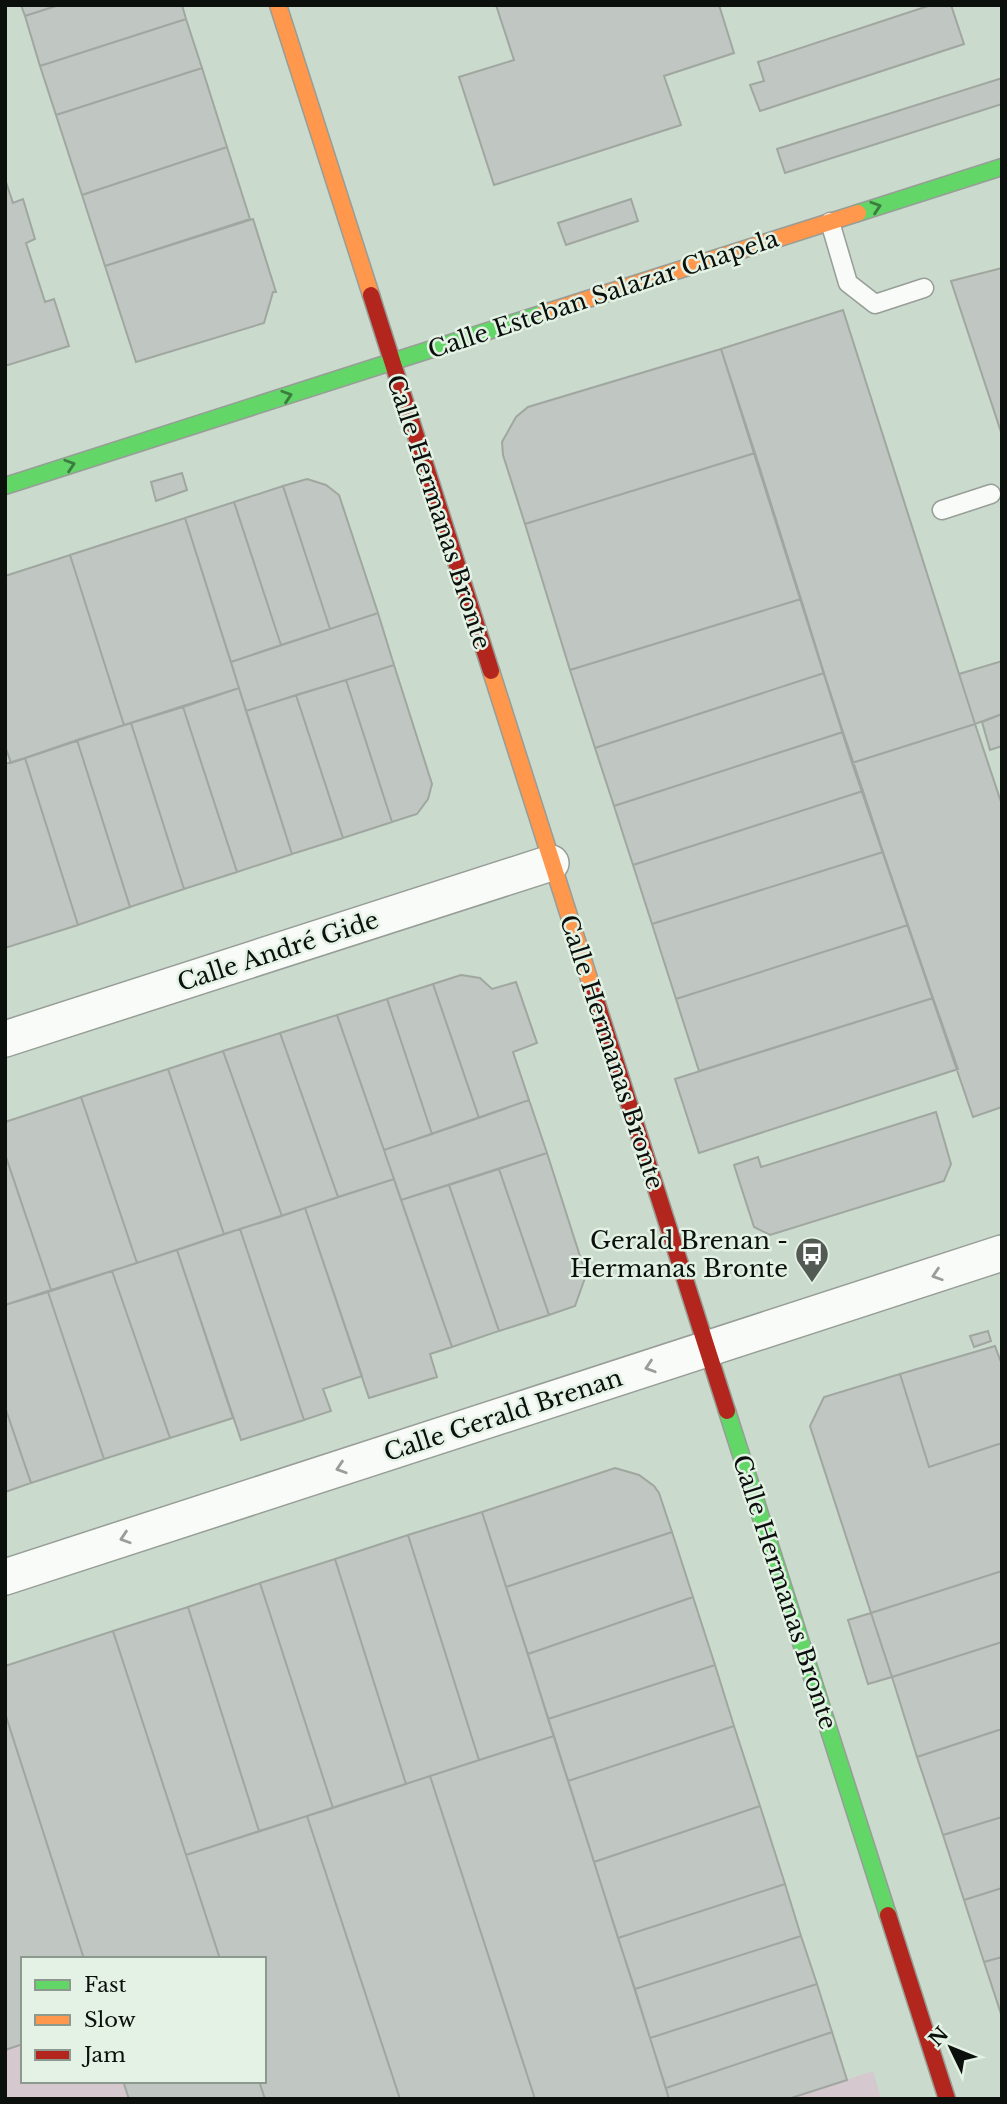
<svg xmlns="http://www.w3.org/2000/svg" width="1007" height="2104" font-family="'Libre Baskerville',serif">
	<rect width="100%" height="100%" fill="#dae2da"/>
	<path fill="#cadacc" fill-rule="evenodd" d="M5 5H1002V2099H5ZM23 1959H264V2081H23Z"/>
	<path fill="#d6c8cf" d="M23 2044V2081H123L129 2099H5V2050Z
		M873 2071 881 2099H788Z"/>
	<path fill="#c0c6c1" stroke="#a0a6a0" stroke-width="2" d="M21 5H59L25 16Z
		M59 5H182L186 19 40 66 25 16Z
		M496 5H719L734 53 664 76 681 125 494 185 459 77 514 60Z
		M931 5H951L964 44 760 111 750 85 764 81 758 62Z
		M186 19 202 68 56 115 40 66Z
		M202 68 227 147 82 195 56 115Z
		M1002 78V104L785 173 777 149Z
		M227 147 250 219 105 266 82 195Z
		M5 179 13 203 23 199 35 239 26 243 45 302 54 299 69 346 5 366Z
		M631 199 638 221 566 245 558 223Z
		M253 219 276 292H273L264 323 136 362 105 266Z
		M1002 268V435L951 281Z
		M843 310 975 724 852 763 721 349Z
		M721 349 755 453 525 524 503 455 502 442 516 417 528 407Z
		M755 453 801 599 570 670 525 524Z
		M182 473 187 490 156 501 151 482Z
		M307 479 326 485 339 495 378 613 330 629 283 486Z
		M283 486 330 629 281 645 234 502Z
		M234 502 281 645 231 662 185 518Z
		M185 518 239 688 124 725 70 555Z
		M70 555 124 725 11 763 5 746V576Z
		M801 599 824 673 595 748 570 670Z
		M378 613 394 665 246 711 231 662Z
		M1002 661V714L975 724 959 674Z
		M394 665 432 784 428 799 417 814 392 822 346 680Z
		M824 673 843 732 614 806 595 748Z
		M346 680 392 822 343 838 296 695Z
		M239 688 292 854 237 872 183 707Z
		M296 695 343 838 292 854 246 711Z
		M183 707 237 872 184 889 131 723Z
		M1002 714V746L990 750 982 722Z
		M131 723 184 889 130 907 77 740Z
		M975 724 1002 805V1107L973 1117 852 763Z
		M843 732 863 791 633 865 614 806Z
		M77 740 130 907 78 925 25 758Z
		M25 758 78 925 5 948V764Z
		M863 791 883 852 652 924 633 865Z
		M883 852 908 925 676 999 652 924Z
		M908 925 933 998 699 1071 676 999Z
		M461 975 480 978 492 989 516 982 537 1043 513 1052 529 1100 479 1118 433 984Z
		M433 984 479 1118 432 1134 387 999Z
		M933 998 958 1069 699 1153 675 1079Z
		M387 999 432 1134 384 1150 337 1015Z
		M337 1015 394 1179 338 1197 280 1033Z
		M280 1033 338 1197 282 1216 223 1051Z
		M223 1051 282 1216 224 1234 168 1069Z
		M168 1069 224 1234 137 1263 81 1097Z
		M81 1097 137 1263 51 1290 5 1154V1122Z
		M529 1100 547 1153 401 1200 384 1150Z
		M936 1112 951 1164 944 1181 770 1235 754 1227 734 1165 758 1157 761 1167Z
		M547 1153 586 1275 575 1306 549 1315 499 1169Z
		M5 1154 51 1290 5 1305Z
		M499 1169 549 1315 499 1331 449 1185Z
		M394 1179 452 1347 430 1354 437 1377 369 1398 305 1208Z
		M449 1185 499 1331 452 1347 401 1200Z
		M305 1208 362 1376 323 1389 331 1411 304 1420 240 1229Z
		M240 1229 304 1420 241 1440 177 1250Z
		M177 1250 233 1418 170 1438 112 1271Z
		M112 1271 170 1438 104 1459 48 1292Z
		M48 1292 104 1459 31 1483 5 1407V1305Z
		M988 1331 991 1341 974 1347 970 1336Z
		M995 1346 1002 1365V1443L929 1467 900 1374Z
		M900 1374 929 1467 1002 1443V1571L871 1613 810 1426 824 1397Z
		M5 1407 31 1483 5 1492Z
		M615 1468 639 1475 654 1486 659 1493 672 1532 506 1587 482 1512Z
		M482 1512 554 1736 479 1760 408 1535Z
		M672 1532 693 1597 528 1654 506 1587Z
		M408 1535 479 1760 406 1784 335 1559Z
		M335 1559 406 1784 333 1808 260 1583Z
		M1002 1571V1642L892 1677 871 1613Z
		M260 1583 333 1808 259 1831 188 1607Z
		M693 1597 715 1665 548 1719 528 1654Z
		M188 1607 259 1831 186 1855 113 1631Z
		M871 1613 892 1677 868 1684 848 1620Z
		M113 1631 186 1855 220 1959H84L5 1713V1666Z
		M1002 1642V1729L917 1757 892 1677Z
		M715 1665 734 1726 568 1781 548 1719Z
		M5 1713 84 1959H23V2044L5 2050Z
		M734 1726 760 1806 594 1862 568 1781Z
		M1002 1729V1817L943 1835 917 1757Z
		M554 1736 650 2038 669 2099H535L430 1776Z
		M430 1776 535 2099H400L307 1816Z
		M760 1806 785 1884 618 1938 594 1862Z
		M307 1816 400 2099H265L259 2081H264V1959H220L186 1855Z
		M1002 1817V1888L964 1900 943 1835Z
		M785 1884 801 1936 635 1989 618 1938Z
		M1002 1888V1957L984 1962 964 1900Z
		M801 1936 817 1984 650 2038 635 1989Z
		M1002 1957V2017L984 1962Z
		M817 1984 832 2032 666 2088 650 2038Z
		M832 2032 847 2080 788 2099H669L666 2088Z
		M123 2081H259L265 2099H129Z"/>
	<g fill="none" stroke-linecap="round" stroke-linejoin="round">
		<g stroke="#979d97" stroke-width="21">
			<path id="lane" d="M830 222 848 283 875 304 924 288
				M942 510 991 494"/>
		</g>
		<g stroke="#979d97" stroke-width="38">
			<path id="street" d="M5 1039 551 863
				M5 1577 1002 1253"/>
		</g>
		<g stroke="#979d97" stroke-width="19">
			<path id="fast" d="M858 213 1002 167
				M5 486 544 313
				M727 1411 888 1915"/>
		</g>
		<g stroke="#979d97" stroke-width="19">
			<path id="slow" d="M278 5 371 295
				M544 313 858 213
				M491 671 593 991"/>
		</g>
		<g stroke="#979d97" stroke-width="19">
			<path id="jam" d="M371 295 491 671
				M593 991 727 1411
				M888 1915 947 2099"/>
		</g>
		<use href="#lane" stroke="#f9fbf9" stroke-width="18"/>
		<use href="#street" stroke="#f9fbf9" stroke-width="35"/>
		<use href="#fast" stroke="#63d668" stroke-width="16"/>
		<use href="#slow" stroke="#ff974d" stroke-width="16"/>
		<use href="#jam" stroke="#b3261e" stroke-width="16"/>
	</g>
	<defs><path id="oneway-chevron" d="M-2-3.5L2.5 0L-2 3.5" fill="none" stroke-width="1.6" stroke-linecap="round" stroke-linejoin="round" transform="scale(1.75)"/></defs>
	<g stroke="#3b7d3f">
		<use href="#oneway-chevron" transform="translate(876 207) rotate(-18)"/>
		<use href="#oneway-chevron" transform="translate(287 396) rotate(-18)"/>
		<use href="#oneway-chevron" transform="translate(70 465) rotate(-18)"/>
	</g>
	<g stroke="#9a9d9a">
		<use href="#oneway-chevron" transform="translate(937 1275) rotate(162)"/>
		<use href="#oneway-chevron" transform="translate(650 1367) rotate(162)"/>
		<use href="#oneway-chevron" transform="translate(341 1468) rotate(162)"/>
		<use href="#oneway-chevron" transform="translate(125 1538) rotate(162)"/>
	</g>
	<defs>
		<g id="bus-pin" transform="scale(1.75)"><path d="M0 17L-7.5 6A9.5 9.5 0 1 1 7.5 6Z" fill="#535a54" stroke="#e3f2e4"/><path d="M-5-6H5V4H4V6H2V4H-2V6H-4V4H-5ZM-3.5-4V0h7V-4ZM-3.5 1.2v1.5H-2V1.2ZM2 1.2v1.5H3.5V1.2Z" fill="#fff"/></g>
	</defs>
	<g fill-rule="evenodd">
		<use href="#bus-pin" x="812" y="1254"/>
	</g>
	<g text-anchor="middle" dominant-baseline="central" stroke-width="5" stroke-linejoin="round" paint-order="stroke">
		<g font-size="24" fill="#0b100c" stroke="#e3f2e4">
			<text transform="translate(603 294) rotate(-18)">Calle Esteban Salazar Chapela</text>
			<text transform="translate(439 512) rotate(72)">Calle Hermanas Bronte</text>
			<text transform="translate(278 951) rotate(-18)">Calle André Gide</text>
			<text transform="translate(612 1052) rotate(72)">Calle Hermanas Bronte</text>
			<text transform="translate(503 1415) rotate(-18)">Calle Gerald Brenan</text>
			<text transform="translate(785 1592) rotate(72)">Calle Hermanas Bronte</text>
		</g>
		<g font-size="24" fill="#0b100c" stroke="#e3f2e4" text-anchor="end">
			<text x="788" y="1240">Gerald Brenan -<tspan x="788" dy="28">Hermanas Bronte</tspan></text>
		</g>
	</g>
	<rect width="1007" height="2104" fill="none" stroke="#0b100c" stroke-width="14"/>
	<rect x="21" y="1957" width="245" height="126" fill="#e3f2e4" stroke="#8d988e" stroke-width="2"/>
	<rect x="35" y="1980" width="35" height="10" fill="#63d668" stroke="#8d988e" stroke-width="2"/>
	<text x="84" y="1992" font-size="21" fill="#0b100c">Fast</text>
	<rect x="35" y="2015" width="35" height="10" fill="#ff974d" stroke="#8d988e" stroke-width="2"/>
	<text x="84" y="2027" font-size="21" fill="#0b100c">Slow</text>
	<rect x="35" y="2050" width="35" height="10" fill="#b3261e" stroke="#8d988e" stroke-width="2"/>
	<text x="84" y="2062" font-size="21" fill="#0b100c">Jam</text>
	<g transform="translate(951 2048) rotate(313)" stroke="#e3f2e4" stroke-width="5" paint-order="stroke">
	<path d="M0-5L12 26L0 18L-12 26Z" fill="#0b100c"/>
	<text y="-10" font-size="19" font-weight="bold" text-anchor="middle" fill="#0b100c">N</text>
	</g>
</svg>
